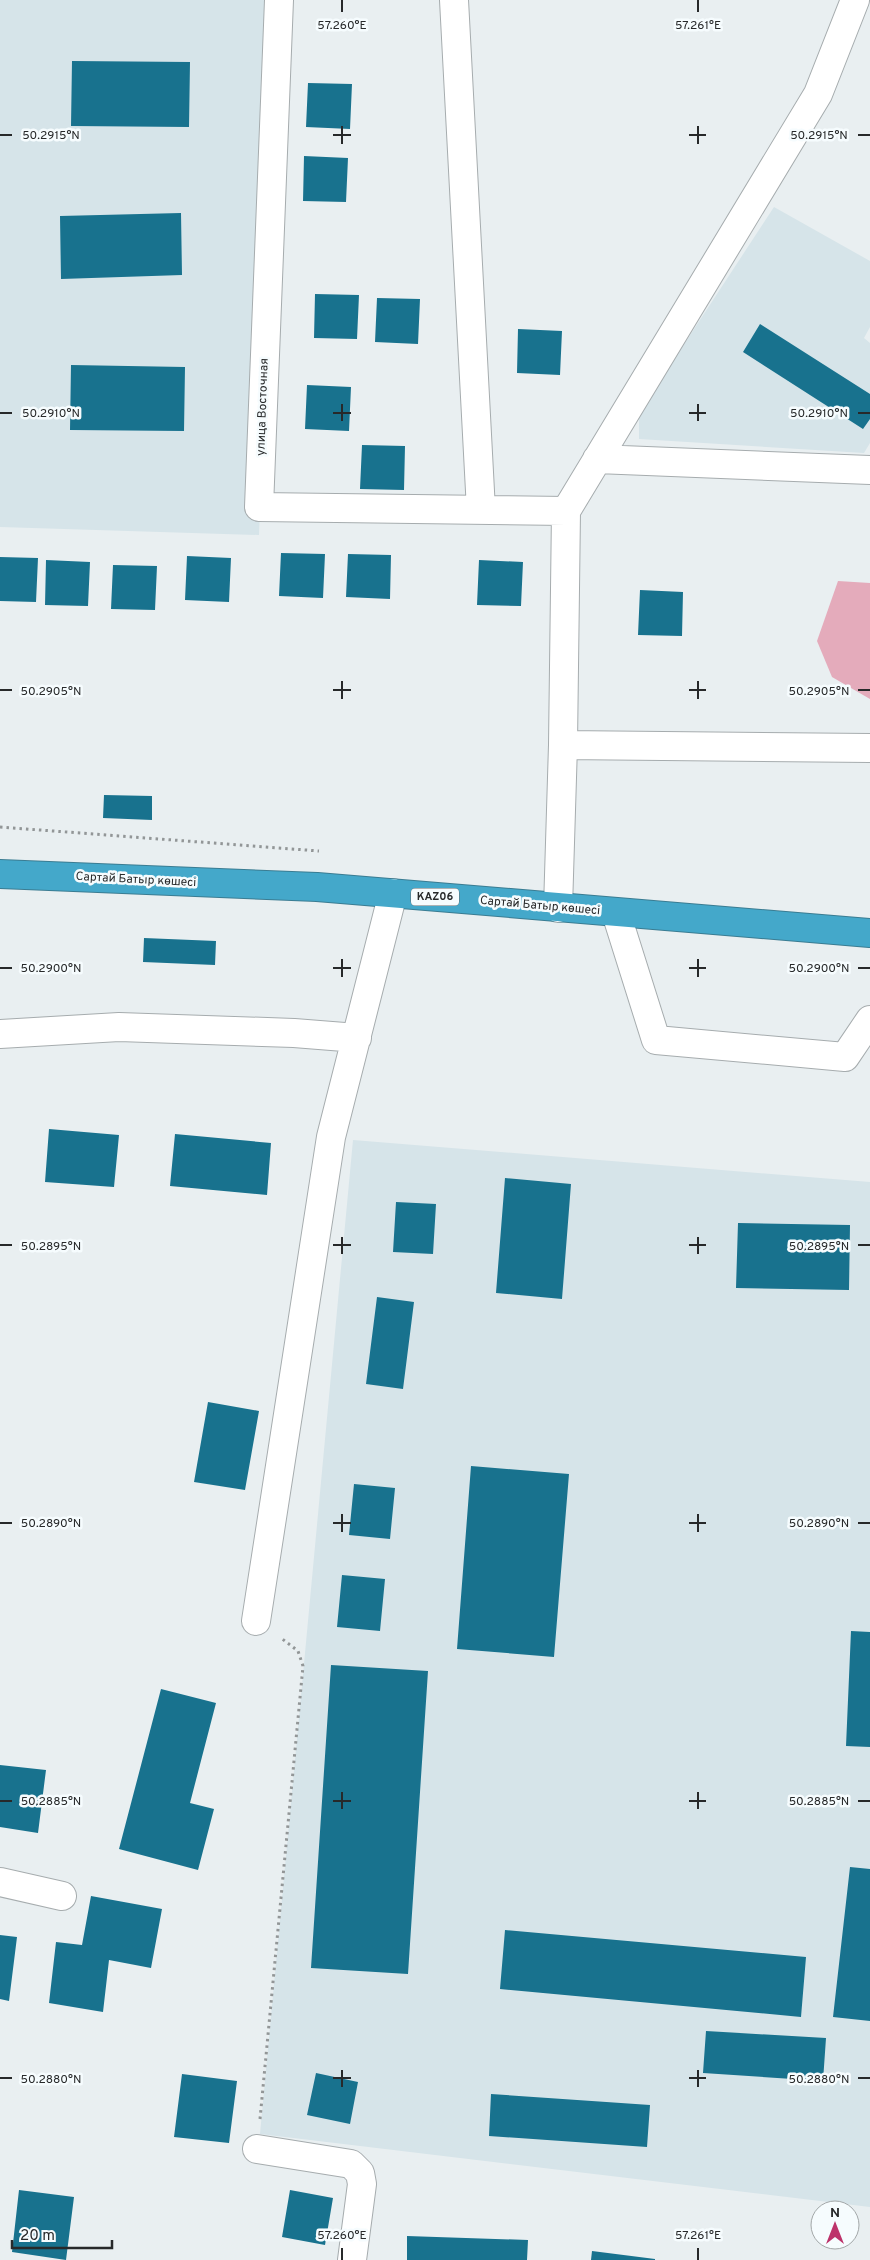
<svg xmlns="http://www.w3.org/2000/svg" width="870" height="2260" font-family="Overpass,sans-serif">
	<rect width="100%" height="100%" fill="#e9eff1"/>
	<path fill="#d6e4e9" d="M0 0H279L259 535 0 527Z
		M774 207 870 261V327L864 338 870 343V443L864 453 639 439V413Z
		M353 1140 870 1182V2207L260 2134Z"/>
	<path fill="#e4abbb" d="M838 581 870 583V699L832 677 817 641Z"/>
	<path fill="#18728e" d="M72 61 190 62 189 127 71 126Z
		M308 83 352 84 350 129 306 127Z
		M304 156 348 158 346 202 303 201Z
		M181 213 182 275 61 279 60 216Z
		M315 294 359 295 357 339 314 338Z
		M377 298 420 299 418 344 375 342Z
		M760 324 870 394V419L863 429 743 352Z
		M518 329 562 331 560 375 517 373Z
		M71 365 185 367 184 431 70 430Z
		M307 385 351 387 349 431 305 429Z
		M362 445 405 446 404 490 360 489Z
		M281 553 325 554 323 598 279 596Z
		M348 554 391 555 390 599 346 597Z
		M187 556 231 558 229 602 185 600Z
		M0 557 38 558 36 602 0 601Z
		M46 560 90 562 88 606 45 605Z
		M479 560 523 562 521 606 477 605Z
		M113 565 157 566 155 610 111 609Z
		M640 590 683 592 682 636 638 635Z
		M104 795 152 796V820L103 818Z
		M144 938 216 941 215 965 143 962Z
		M49 1129 119 1135 114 1187 45 1182Z
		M175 1134 271 1143 267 1195 170 1186Z
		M505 1178 571 1184 562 1299 496 1293Z
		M396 1202 436 1204 433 1254 393 1252Z
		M738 1223 850 1225 849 1290 736 1288Z
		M377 1297 414 1302 403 1389 366 1384Z
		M208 1402 259 1411 245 1490 194 1482Z
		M471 1466 569 1474 554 1657 457 1649Z
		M354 1484 395 1488 390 1539 349 1535Z
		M342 1575 385 1579 380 1631 337 1627Z
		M851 1631 870 1632V1747L846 1746Z
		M331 1665 428 1671 408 1974 311 1968Z
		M161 1689 216 1703 190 1803 214 1809 198 1870 119 1849Z
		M0 1765 46 1770 38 1833 0 1827Z
		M850 1867 870 1869V2021L833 2017Z
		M91 1896 162 1909 151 1968 109 1960 103 2012 49 2003 56 1942 82 1945Z
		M505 1930 806 1957 801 2017 500 1989Z
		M0 1935 17 1937 9 2001 0 1999Z
		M706 2031 826 2038 823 2081 703 2073Z
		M316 2073 358 2082 350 2124 307 2115Z
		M182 2074 237 2081 229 2143 174 2137Z
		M491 2094 650 2105 647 2147 489 2136Z
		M19 2190 74 2197 66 2260 12 2252Z
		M290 2190 333 2198 325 2245 282 2237Z
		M407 2236 528 2240 527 2260H407Z
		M592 2251 655 2259V2260H591Z"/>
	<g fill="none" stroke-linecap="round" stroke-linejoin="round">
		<g stroke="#a6acae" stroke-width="30">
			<path id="minor" d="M279 0 259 507 566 511
				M454 0 481 510
				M597 459 870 470
				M563 745 870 748
				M558 908 563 745 566 511 818 94 855 0
				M616 913 656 1040 845 1057 870 1020
				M0 1034 119 1027 294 1033 357 1038
				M256 1621 331 1137 393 893
				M0 1882 62 1896
				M257 2149 351 2164 360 2173 362 2184 352 2260"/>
		</g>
		<g stroke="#3a7c92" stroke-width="30">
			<path id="highway" d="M0 874 317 887 870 933"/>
		</g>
		<path stroke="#929697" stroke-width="3" stroke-dasharray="2.5 4" stroke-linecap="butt" d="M0 827 319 851
			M260 2119 303 1666 298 1651 281 1638"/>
		<use href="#minor" stroke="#fff" stroke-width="28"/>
		<use href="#highway" stroke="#44a8ca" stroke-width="28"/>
	</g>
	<path fill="none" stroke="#27292a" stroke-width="2" d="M342 0V12M698 0V12M342 126V144M698 126V144M0 135H12M333 135H351M689 135H706M858 135H870M342 404V421M698 404V421M0 413H12M333 413H351M689 413H706M858 413H870M342 681V699M698 681V699M0 690H12M333 690H351M689 690H706M858 690H870M342 959V977M698 959V977M0 968H12M333 968H351M689 968H706M858 968H870M342 1237V1254M698 1237V1254M0 1245H12M333 1245H351M689 1245H706M858 1245H870M342 1514V1532M698 1514V1532M0 1523H12M333 1523H351M689 1523H706M858 1523H870M342 1792V1809M698 1792V1809M0 1801H12M333 1801H351M689 1801H706M858 1801H870M342 2070V2087M698 2070V2087M0 2078H12M333 2078H351M689 2078H706M858 2078H870M342 2248V2260M698 2248V2260"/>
	<g text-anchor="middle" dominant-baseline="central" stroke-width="5" stroke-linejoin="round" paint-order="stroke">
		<rect fill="#f6fcfe" stroke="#65686a" stroke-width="1" x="411" y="888.5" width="48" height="17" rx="4"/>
		<g font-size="11" font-weight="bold" fill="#27292a">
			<text x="435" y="897">KАZ06</text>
		</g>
		<g font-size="12" fill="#27292a" stroke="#f6fcfe">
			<text transform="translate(263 407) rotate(-88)">улица Восточная</text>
			<text transform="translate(136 880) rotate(3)">Сартай Батыр көшесі</text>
			<text transform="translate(540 906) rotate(5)">Сартай Батыр көшесі</text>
		</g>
	</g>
	<g font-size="12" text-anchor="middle" fill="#27292a" stroke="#f6fcfe" stroke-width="5" stroke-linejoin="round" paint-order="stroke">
		<text x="342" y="29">57.260°E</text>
		<text x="698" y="29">57.261°E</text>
		<text x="51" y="139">50.2915°N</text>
		<text x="819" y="139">50.2915°N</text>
		<text x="51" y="417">50.2910°N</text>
		<text x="819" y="417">50.2910°N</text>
		<text x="51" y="695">50.2905°N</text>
		<text x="819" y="695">50.2905°N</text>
		<text x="51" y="972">50.2900°N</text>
		<text x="819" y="972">50.2900°N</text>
		<text x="51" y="1250">50.2895°N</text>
		<text x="819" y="1250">50.2895°N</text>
		<text x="51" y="1527">50.2890°N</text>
		<text x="819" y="1527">50.2890°N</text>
		<text x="51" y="1805">50.2885°N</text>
		<text x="819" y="1805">50.2885°N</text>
		<text x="51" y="2083">50.2880°N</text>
		<text x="819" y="2083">50.2880°N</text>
		<text x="342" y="2239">57.260°E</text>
		<text x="698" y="2239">57.261°E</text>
	</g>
	<g transform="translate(835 2225)"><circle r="24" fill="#f6fcfe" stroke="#a3a8a9"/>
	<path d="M0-4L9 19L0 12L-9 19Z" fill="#bd326a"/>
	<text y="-8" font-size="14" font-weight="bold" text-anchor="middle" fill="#27292a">N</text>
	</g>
	<path d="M12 2240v8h100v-8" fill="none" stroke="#27292a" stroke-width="2.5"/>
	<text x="20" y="2240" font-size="15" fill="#27292a" stroke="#f6fcfe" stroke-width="4" paint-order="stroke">20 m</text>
</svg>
